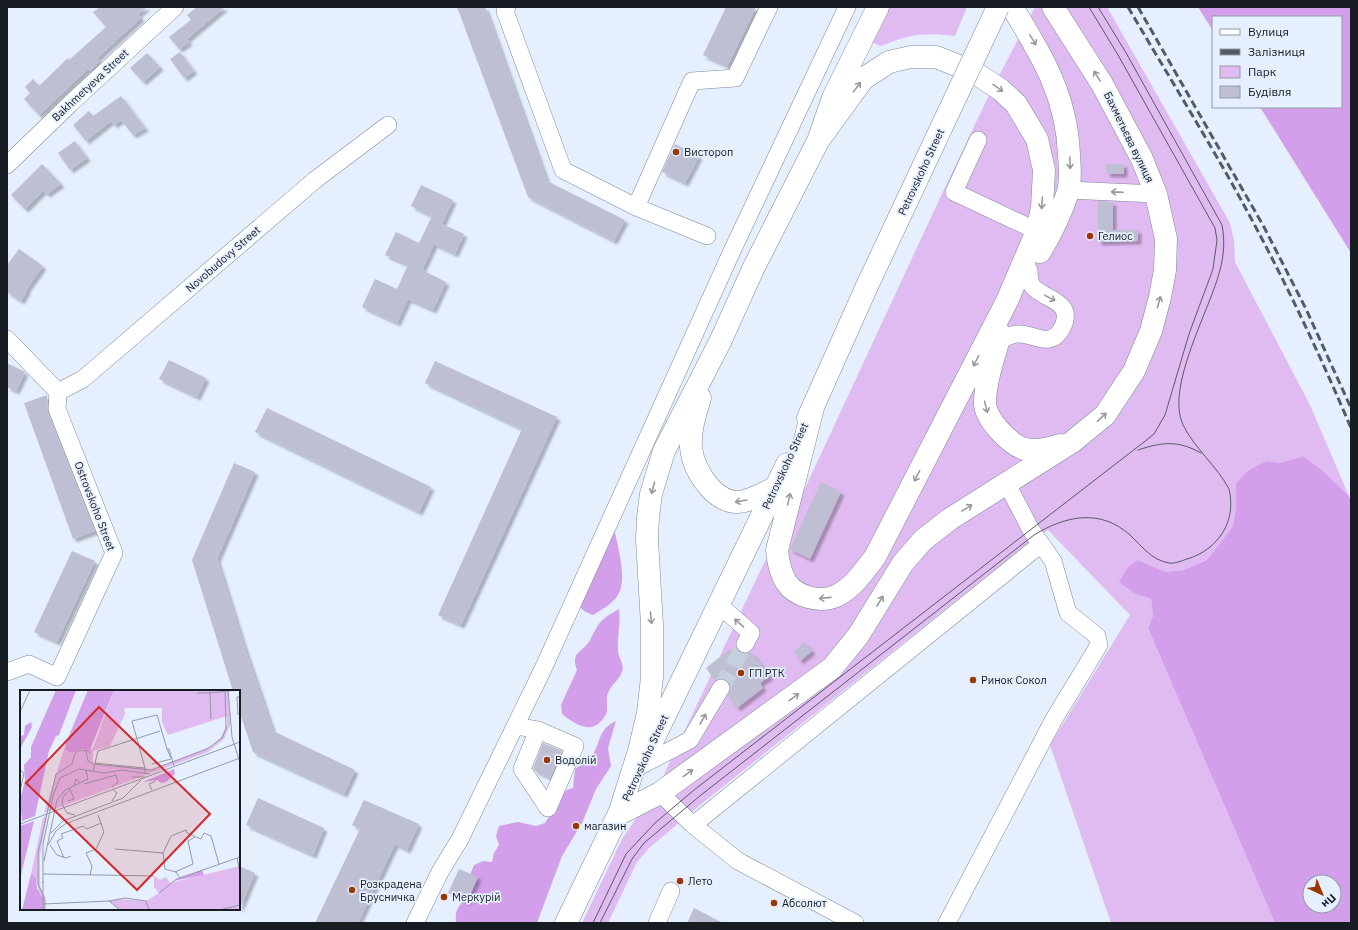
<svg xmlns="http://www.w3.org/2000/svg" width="1358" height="930" font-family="'IBM Plex Sans',sans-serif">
	<defs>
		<filter id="shadow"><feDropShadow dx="3.5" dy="3.5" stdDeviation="1" flood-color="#0004"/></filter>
	</defs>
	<rect width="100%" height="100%" fill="#e5effe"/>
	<path fill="#e0bbf1" d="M887 7H967L955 36C923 32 910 34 881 46L871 42Z
		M1035 7H1107L1230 223 1234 241 1235 262 1310 405 1349 496 1322 470 1303 456 1280 463 1267 461 1236 506 1233 526 1207 560 1184 570 1166 572 1138 560 1136 594 1151 599 1153 616 1148 628 1275 923H1111L1050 745 1130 615 1048 530 1036 537 705 801 649 848 637 862 608 923H582L622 839 658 787 763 565 787 527 940 198 990 93Z"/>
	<path fill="#d39eea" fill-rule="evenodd" d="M1198 7H1351V253L1260 107H1341V17H1213V31Z
		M1303 456 1322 470 1349 496 1351 502V923H1275L1148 628 1153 616 1151 599 1136 594 1119 582 1128 567 1138 560 1166 572 1184 570 1207 560 1233 526 1236 506V483L1249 470 1267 461 1280 463ZM1310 882H1334V906H1310Z
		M614 529C617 540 619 551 621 563 625 593 619 600 593 615L584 611 578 605Z
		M619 609C621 623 617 637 618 652 619 659 625 665 622 672 619 680 611 685 608 693 605 699 609 708 606 714 594 737 576 725 562 714L561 705 577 670C570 651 583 653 590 640 600 621 600 620 619 609Z
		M616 721 608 748 611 766 596 789 582 823 562 856 537 923H456C455 912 457 907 465 900L467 882 474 865 483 861 492 862 494 853 499 845 496 836 499 826 518 822 536 826 545 823 564 791 573 788 575 769C580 765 588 761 591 757 602 742 597 730 616 721Z"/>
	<path fill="#bfbfd4" filter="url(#shadow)" d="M100 7H147L138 14 141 18 97 58 100 61 90 71 88 69 39 115 24 99 30 93 25 87 33 79 39 86 68 58 69 60 106 27 93 12Z
		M197 7H225L187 39 189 42 179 49 169 37 191 20 187 15Z
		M457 7H485L547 181 625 220 614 241 528 197Z
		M726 7H756L727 66 703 55Z
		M180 52 194 71 184 78 170 59Z
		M147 53 160 67 143 82 130 68Z
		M121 96 145 128 133 135 121 120 114 125 111 121 86 141 73 125 89 111 93 116Z
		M75 141 87 158 70 170 58 153Z
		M675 144 699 156 685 183 662 172Z
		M42 164 61 184 47 194 43 191 25 209 11 195Z
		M1106 164H1124V174H1107Z
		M421 185 453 200 442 224 464 234 455 254 434 244 422 270 446 282 433 310 408 299 397 323 362 307 375 279 397 289 408 265 385 255 396 232 419 243 432 216 411 206Z
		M1098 201 1113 202V230H1138V241L1098 242Z
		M19 249 43 266 26 290 27 291 21 301 7 292V265Z
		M169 360 206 378 197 397 159 379Z
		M435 361 557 417 461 625 438 615 522 429 425 383Z
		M7 363 25 372 16 391 7 387Z
		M47 395 48 413 95 531 73 539 24 403Z
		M267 408 431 487 419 512 255 432Z
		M234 463 255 472 217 559 244 646 273 731 355 770 344 794 253 752 239 710V691H233L192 560Z
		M821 482 841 492 810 559 790 549Z
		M72 551 95 561 57 642 34 632Z
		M804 642 812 651 800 661 794 652Z
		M730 649 733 653 737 650 745 654 751 652 770 676 760 683 763 688 737 708 728 696 731 689 730 683 722 678 715 680 706 668Z
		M543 743 562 751 550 778 535 771 533 768Z
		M258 798 324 828 313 855 246 825Z
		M364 800 419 824 407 850 395 844 358 923H315L360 829 352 825Z
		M239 866 255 873 239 910Z
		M459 869 478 877 467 902 448 893Z
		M694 908 723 923H687Z"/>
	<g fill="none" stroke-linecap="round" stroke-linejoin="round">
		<path stroke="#c6cfdd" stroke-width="17" stroke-dasharray="17 8" stroke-linecap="butt" d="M721 688 745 644"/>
		<g stroke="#7d899a" stroke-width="18">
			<path id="minor" d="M507 7 505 11 563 170 636 207 707 236
				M978 140 954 192 1037 231
				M7 165 71 103 175 7
				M1068 190 1156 194
				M636 207 692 81 735 78 769 7
				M7 339 58 392 57 409 114 553 57 677 29 664 7 672
				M998 341C1005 338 1011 334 1018 334 1033 333 1049 349 1061 330 1077 301 1045 300 1033 287 1029 282 1029 276 1029 270
				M58 392 83 379 315 180 388 125
				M718 604 751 633 745 644
				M516 726 538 730 575 746 548 808
				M538 730 522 769 548 808
				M640 766 690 740 721 688
				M660 793 693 825 1041 544 1031 530 1007 484
				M693 825 738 861 855 923
				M415 923 440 872 460 839 543 669 732 251 847 7
				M657 923 671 891
				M947 923 1054 719 1099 645 1097 636 1068 613 1053 561 1041 544"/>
		</g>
		<g stroke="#7d899a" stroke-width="23">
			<path id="major" d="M1012 7C1042 55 1067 97 1069 155 1070 167 1071 180 1068 192 1061 213 1051 234 1040 252
				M1000 334C995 356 985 379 985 402 984 418 1010 445 1025 449 1038 452 1049 448 1061 445
				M700 398C688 434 684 459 711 489 718 496 726 502 737 502 750 502 765 492 777 487
				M814 404 777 550C778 562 780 572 786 582 796 597 820 603 836 596 853 588 864 571 875 557L1007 301 1037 231 1042 208 1044 170 1037 139 1016 104 1001 90 974 72 936 57H911L889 62 863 79 818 141
				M808 418 867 286
				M649 748 787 464
				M619 814 660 793 832 668 858 636 903 563 923 540 950 519 1072 442 1105 415 1134 371 1151 331 1160 297 1165 270 1166 239 1156 194 1142 159 1102 84 1053 7
				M619 814 639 751 648 713 652 677V625L647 540 648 517 651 494 664 451 720 342 754 267 818 141 833 98 878 7
				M566 923 625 801"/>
		</g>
		<use href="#minor" stroke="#fff" stroke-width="17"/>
		<use href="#major" stroke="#fff" stroke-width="22"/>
		<path stroke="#555b64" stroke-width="1" d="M1138 450C1162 442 1178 440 1201 453
			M593 923 626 854 655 823 694 790 1144 442 1154 434 1165 415 1189 334 1213 269 1217 240 1215 228 1118 55 1089 7
			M600 923 632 859 644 843 701 795 1034 535C1065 516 1100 508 1130 535 1142 546 1151 560 1169 563 1174 564 1181 561 1187 559 1218 550 1237 521 1229 489 1217 466 1195 449 1183 425 1165 387 1210 310 1220 270 1224 255 1225 240 1222 225L1125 51 1098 7"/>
		<path stroke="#555b64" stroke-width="3" stroke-dasharray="8 4" stroke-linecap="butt" d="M1128 7C1162 65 1197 122 1230 180 1275 260 1315 343 1351 428
			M1138 7 1264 227 1306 309 1351 408"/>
		<g stroke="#7d899a" stroke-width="23" stroke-linecap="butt">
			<path id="major-bridge" d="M867 286 998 7"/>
		</g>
		<use href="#major-bridge" stroke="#fff" stroke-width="22"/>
	</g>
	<defs><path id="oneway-shaft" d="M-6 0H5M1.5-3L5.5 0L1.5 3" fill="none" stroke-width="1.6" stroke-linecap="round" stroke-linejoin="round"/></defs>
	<g stroke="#97999c">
		<use href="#oneway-shaft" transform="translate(1033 40) rotate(58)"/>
		<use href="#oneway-shaft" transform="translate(1097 76) rotate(-122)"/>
		<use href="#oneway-shaft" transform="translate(857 87) rotate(-54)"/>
		<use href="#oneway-shaft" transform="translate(998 88) rotate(36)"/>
		<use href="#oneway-shaft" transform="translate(1070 163) rotate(88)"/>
		<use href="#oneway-shaft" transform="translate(1117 192) rotate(-178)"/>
		<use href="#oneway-shaft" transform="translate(1042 203) rotate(94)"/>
		<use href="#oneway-shaft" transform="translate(1050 298) rotate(28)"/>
		<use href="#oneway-shaft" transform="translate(1159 302) rotate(-75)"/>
		<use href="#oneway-shaft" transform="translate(976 361) rotate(117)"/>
		<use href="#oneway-shaft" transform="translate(986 407) rotate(76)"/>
		<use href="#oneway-shaft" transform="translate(1102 417) rotate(-43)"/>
		<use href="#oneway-shaft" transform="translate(917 476) rotate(117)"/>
		<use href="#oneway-shaft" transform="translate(653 488) rotate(105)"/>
		<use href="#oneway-shaft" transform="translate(789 499) rotate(-77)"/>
		<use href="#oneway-shaft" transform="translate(741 501) rotate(170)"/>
		<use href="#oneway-shaft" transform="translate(967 508) rotate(-31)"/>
		<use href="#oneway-shaft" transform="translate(825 598) rotate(174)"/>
		<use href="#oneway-shaft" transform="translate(880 601) rotate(-58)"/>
		<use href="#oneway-shaft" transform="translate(651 618) rotate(84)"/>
		<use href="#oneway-shaft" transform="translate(739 623) rotate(-139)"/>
		<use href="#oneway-shaft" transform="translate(794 697) rotate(-36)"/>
		<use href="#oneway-shaft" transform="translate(703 719) rotate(-60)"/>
		<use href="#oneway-shaft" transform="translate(688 773) rotate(-36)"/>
	</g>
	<g fill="#9a3700" stroke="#e5effe" stroke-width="1.5">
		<circle cx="676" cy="152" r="4"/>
		<circle cx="1090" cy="236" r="4"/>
		<circle cx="741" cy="673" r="4"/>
		<circle cx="973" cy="680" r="4"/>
		<circle cx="547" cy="760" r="4"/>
		<circle cx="576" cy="826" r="4"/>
		<circle cx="680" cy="881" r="4"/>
		<circle cx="352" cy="890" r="4"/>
		<circle cx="444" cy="897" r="4"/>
		<circle cx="774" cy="903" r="4"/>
	</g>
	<g text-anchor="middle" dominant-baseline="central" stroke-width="3.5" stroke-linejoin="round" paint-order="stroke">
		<g font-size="11" fill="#171c22" stroke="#e5effe">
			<text transform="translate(90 85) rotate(-43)">Bakhmetyeva Street</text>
			<text transform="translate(1129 137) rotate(64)">Бахметьєва вулиця</text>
			<text transform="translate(921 172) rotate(-65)">Petrovskoho Street</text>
			<text transform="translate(223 259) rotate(-41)">Novobudovy Street</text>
			<text transform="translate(785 466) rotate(-65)">Petrovskoho Street</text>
			<text transform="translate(95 506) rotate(69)">Ostrovskoho Street</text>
			<text transform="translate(645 758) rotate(-65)">Petrovskoho Street</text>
		</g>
		<g font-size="11" fill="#171c22" stroke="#e5effe" text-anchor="start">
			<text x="684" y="152">Вистороп</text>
			<text x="1098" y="236">Гелиос</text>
			<text x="749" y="673">ГП РТК</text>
			<text x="981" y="680">Ринок Сокол</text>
			<text x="555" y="760">Водолій</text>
			<text x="584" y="826">магазин</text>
			<text x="688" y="881">Лето</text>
			<text x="360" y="884">Розкрадена<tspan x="360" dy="13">Брусничка</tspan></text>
			<text x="452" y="897">Меркурій</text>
			<text x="782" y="903">Абсолют</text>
		</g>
	</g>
	<g transform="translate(20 690)">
		<rect width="220" height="220" fill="#e5effe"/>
		<path d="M94 0H208L211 32 204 49 188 62 24 123 46 53V57L54 63 58 60 67 61 73 58ZM104 18H142V32L148 45 207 26V34L201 47 192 56 133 79 73 74V61L90 56 105 24ZM27 126 20 165V196L26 209V220H23L16 188 11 184 23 128ZM220 176V220H100L89 211 98 209 126 211 139 203 134 197V186L140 190 146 187 150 193Z" fill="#e0bbf1" fill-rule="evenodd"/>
		<path d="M36 0H56L39 45 36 46 29 61 15 126 2 131 0 109 5 91 4 75 11 67V57ZM68 0H94L70 60 71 64 62 59 52 63 46 60V53ZM11 32 12 37 0 59V46L4 45 5 36ZM154 79 155 84 146 92 141 93 137 90 123 92ZM14 131 0 189V136ZM182 180 184 185 153 191 158 188ZM11 184 16 188 17 198 23 209V220H2Z" fill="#d39eea"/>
		<path fill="none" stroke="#939ba6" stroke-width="1" d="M189 0 190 3 217 0M208 0 212 47 220 73M177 3H190L191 29M0 22 10 0M218 25 217 7H220M151 68 147 59H149L154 76M75 73 78 61 140 41M132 74 151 69M125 78 112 31 137 25 147 59M0 80 4 83 0 102M73 81 75 73 125 78V83M112 87H125M64 94 96 85 98 92 92 97M54 96 56 89 61 93M50 99 43 107 42 114 47 123 55 125M92 99 97 103 92 111M132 100 129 94 136 91M48 111 54 109 50 99M0 134 220 52M31 143 43 131 103 108 121 90M28 155 36 141 45 134 220 68M30 155 37 165 46 168 51 166M95 159 143 163M44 168 37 151 43 148 41 144 63 136 67 139 81 133M217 168 220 183M24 171 37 110 45 100 68 89 66 80M199 174 191 146 184 143 181 149 167 143 166 140 151 146 143 163 145 179 156 182 160 188 220 167M155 182 173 174 168 151 175 147M23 184 134 186M70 185 72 176 66 163 76 159 84 142 78 125M23 191V220M23 193V154L33 106 40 88 59 79 84 83 102 80 130 84M139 203 158 188M89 211 105 208 126 211 129 220M23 214 89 211 100 220M24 220V207L18 194V163L36 84 52 74 55 63 60 60 66 61 68 71 73 74 131 80 187 59 202 48 206 39 205 0M199 220 220 215"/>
		<path fill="#d62828" fill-opacity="0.15" stroke="#d62828" stroke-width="2" d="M79 17 190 124 117 200 6 93Z"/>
		<rect width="220" height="220" fill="none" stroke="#171c22" stroke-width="2"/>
	</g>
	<rect width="1358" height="930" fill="none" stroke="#171c22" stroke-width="16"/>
	<rect x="1212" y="16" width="130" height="92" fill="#e5effe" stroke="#939ba6"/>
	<rect x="1220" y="29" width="20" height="6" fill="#ffffff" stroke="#939ba6"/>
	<text x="1248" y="36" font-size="12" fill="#171c22">Вулиця</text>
	<rect x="1220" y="49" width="20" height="6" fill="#555b64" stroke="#939ba6"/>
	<text x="1248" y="56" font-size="12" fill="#171c22">Залізниця</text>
	<rect x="1220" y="66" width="20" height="12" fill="#e0bbf1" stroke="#939ba6"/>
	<text x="1248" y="76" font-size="12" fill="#171c22">Парк</text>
	<rect x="1220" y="86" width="20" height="12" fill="#bfbfd4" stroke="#939ba6"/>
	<text x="1248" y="96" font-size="12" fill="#171c22">Будівля</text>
	<g transform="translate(1322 894) rotate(136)"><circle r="19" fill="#e5effe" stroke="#939ba6"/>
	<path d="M0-3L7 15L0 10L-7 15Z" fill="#9a3700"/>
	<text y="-6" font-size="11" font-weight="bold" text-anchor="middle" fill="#171c22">Пн</text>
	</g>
</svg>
